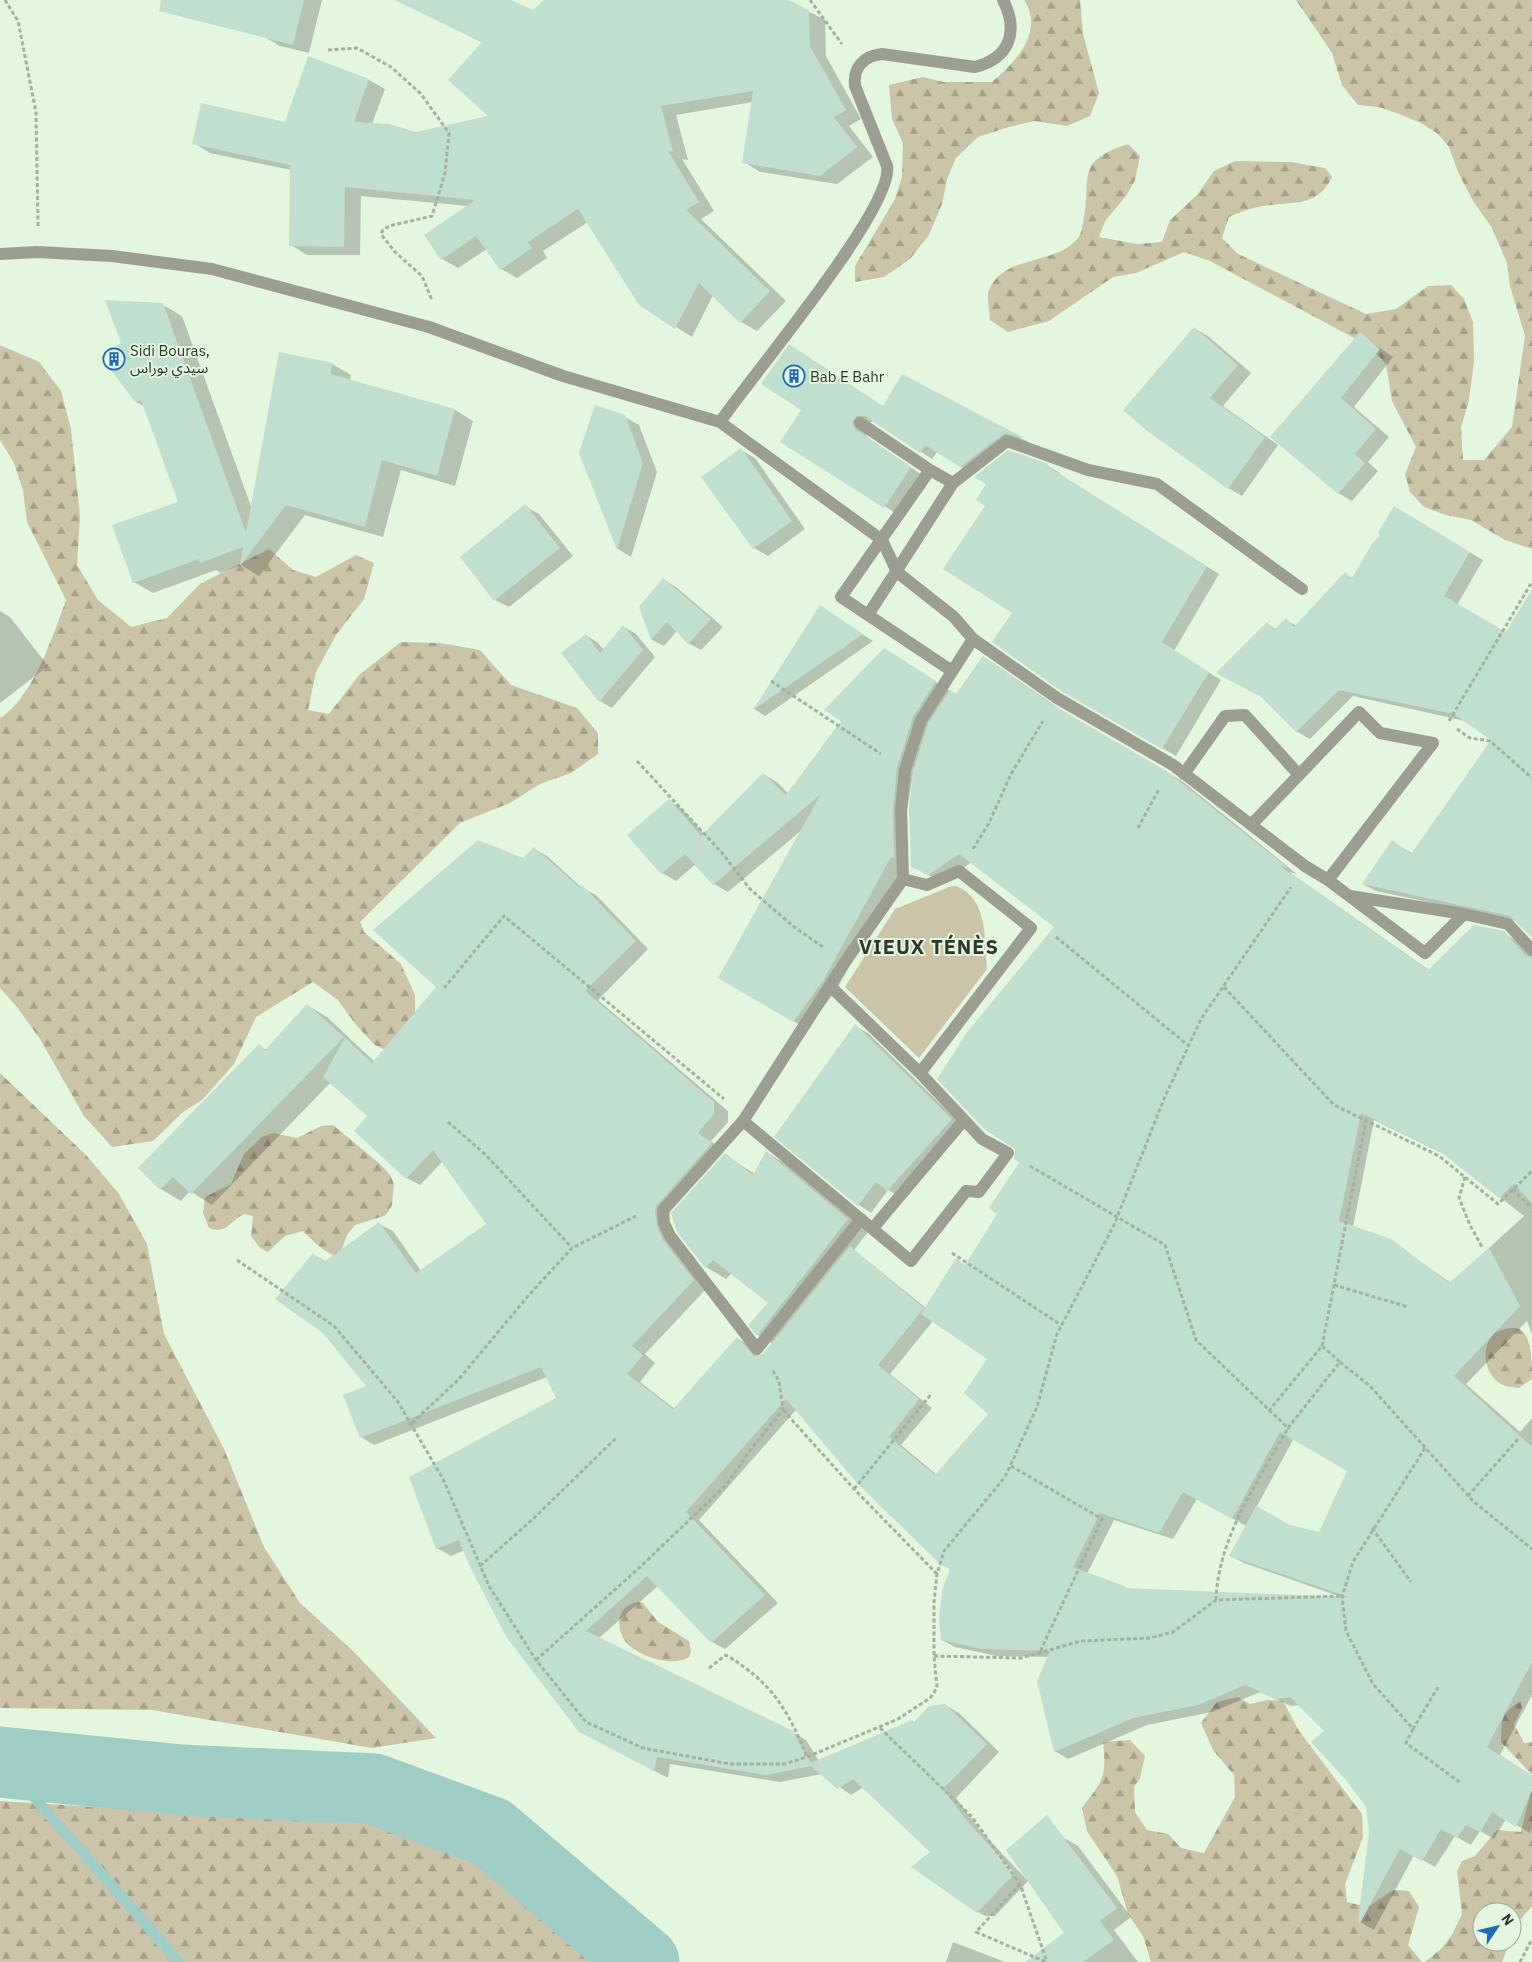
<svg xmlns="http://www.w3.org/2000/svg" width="1532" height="1962" font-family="'IBM Plex Sans','Noto Sans Arabic',sans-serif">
	<defs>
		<pattern id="forest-firs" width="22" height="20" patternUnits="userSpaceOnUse" patternTransform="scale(1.25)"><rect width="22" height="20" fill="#ccc4a9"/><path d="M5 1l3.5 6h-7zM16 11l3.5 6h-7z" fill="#a6a08a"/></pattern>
	</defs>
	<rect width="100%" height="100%" fill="#e3f6de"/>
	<path fill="url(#forest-firs)" d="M1024 0H1080L1083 34 1099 93 1090 116 1067 126 1034 121 1009 127 978 137 956 158 947 179 942 204 929 235 910 259 884 277 855 282V266L895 199 902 177 903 143 892 119 889 85 923 77 944 82H992C1015 63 1045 31 1024 0Z
		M1296 0H1532V549L1505 540 1471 520 1446 515 1424 507 1410 492 1405 474 1416 447 1392 401 1386 364 1369 346 1210 261 1184 252 1136 273 1113 277 1049 321 1008 332 990 320C990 311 986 297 989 290 1004 254 1056 266 1078 238 1081 234 1082 228 1083 223 1093 179 1072 162 1128 144L1140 156 1135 180 1126 196 1105 221 1099 237 1137 244 1162 242 1170 220 1197 195 1214 171 1235 161 1291 162 1325 168 1332 177C1319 205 1297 202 1271 205 1256 206 1243 211 1229 217L1222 238 1238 254 1366 314 1396 309 1428 286 1451 285 1464 299 1473 322 1474 362 1469 400 1461 428 1463 460H1484L1512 427 1525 336 1510 286 1507 263 1492 228 1473 201 1458 172 1449 147 1438 134 1421 123 1399 114 1379 107 1358 105 1342 85 1332 53Z
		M0 345 39 362 61 391 71 429 80 516 77 565 98 600 131 627 167 618 200 584 269 549 293 570 316 577 356 555 374 563 364 599 336 635 316 672 308 710 329 714 359 675 401 642 439 643 480 650 511 685 577 708 598 733V754L571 773 540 784 510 803 460 823 360 922 364 932 401 964 415 995V1022L396 1055 375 1045 356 1025 338 1000 313 982 256 1017 234 1064 202 1100 183 1112 153 1141 112 1147 84 1116 40 1039 17 1007 0 988V718C32 700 54 633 66 600L27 522 23 490 14 463 0 440Z
		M0 1073 87 1156 119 1194 147 1244 164 1334 224 1449 264 1547 300 1603 353 1651 436 1738 372 1748 152 1710 0 1708Z
		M333 1125 380 1164 390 1175 394 1184 392 1205 388 1212 384 1216 355 1225 347 1235 340 1254 334 1256C321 1249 314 1242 303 1231L285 1236 268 1252 260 1248 251 1236 253 1216 244 1214C230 1221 226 1235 209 1228L203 1213 205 1197 231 1184 244 1154 262 1137 273 1133 297 1138 321 1126Z
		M1516 1328C1532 1331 1532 1362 1532 1379L1519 1388C1514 1387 1508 1387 1503 1385 1485 1377 1479 1348 1494 1334 1500 1329 1508 1328 1516 1328Z
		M642 1602 658 1622 689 1641 691 1651 689 1657C672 1668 637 1656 625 1641 613 1623 620 1602 642 1602Z
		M1238 1697 1250 1704 1267 1700 1283 1701 1299 1731 1362 1814 1363 1837 1345 1884 1347 1902 1368 1907 1393 1890 1409 1891 1419 1907 1408 1945 1422 1962H1151L1143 1936 1128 1914 1117 1876 1087 1831 1082 1808C1103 1780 1107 1777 1103 1742L1130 1740 1145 1756 1140 1778 1134 1787 1135 1812 1147 1830 1168 1834 1181 1848 1204 1853 1235 1797 1234 1775 1213 1750 1201 1723 1217 1702Z
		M1521 1701 1522 1709 1514 1724 1524 1743 1532 1742V1775L1501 1742C1502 1720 1500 1713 1521 1701Z
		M1532 1786V1906L1521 1919 1512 1938V1912H1482V1942H1510L1502 1962H1425L1442 1948 1453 1933 1462 1914 1457 1871 1462 1861 1475 1856 1497 1830 1521 1832Z
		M0 1801 397 1826 487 1855 570 1934 608 1962H0Z"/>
	<path fill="#ccc4a9" d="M956 886C989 899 984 940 987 969L919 1058 845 987 895 909 949 887Z"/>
	<path fill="#0003" fill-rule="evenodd" d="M228 0H322L309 53 280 46 263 36Z
		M420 0H508L533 12 546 0H786L825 20 826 56 861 119 849 126 873 157 837 184 760 172 744 162 753 102 676 115 688 160 682 159 714 211 701 219 786 301 757 331 741 322 713 295 692 337 640 304 588 222 543 251 547 258 517 278 501 269 487 249 458 268 442 259 468 206 361 196 360 255H307L291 245V170L210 153 194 143 286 123 309 58 369 80 385 89 372 124 416 133 491 117 483 43 415 9Z
		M163 305 182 316 252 509 332 364 351 375 350 381 455 410 473 421 455 486 401 470 383 537 305 515 259 576 241 565 220 573 216 570 153 593 134 582 180 502 145 407 136 402 122 343Z
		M1194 328 1208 336 1251 373 1223 406 1278 445 1242 496 1228 488Z
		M1360 334 1393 357 1354 407 1389 437 1368 462 1378 471 1352 501 1338 493 1272 436Z
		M903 376 1030 443 1018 439 973 474 937 452 932 459 873 421 866 425 864 431 868 438 922 475 897 514 782 441 884 407Z
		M625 417 639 425 657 472 631 557 618 549 581 453Z
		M741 450 755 458 805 529 768 556 754 548Z
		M1009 452 1048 466 1060 473 1059 475 1219 574 1174 651 1221 680 1176 756 1062 690 1014 613 986 506Z
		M525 506 539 514 573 556 509 607 495 600Z
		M1394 508 1483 560 1457 605 1507 634 1532 591V755L1465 721 1353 696 1310 739 1296 731 1267 624 1276 629 1286 620 1297 626 1345 574 1353 578 1382 535Z
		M664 580 676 587 723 627 701 650 688 643 677 631 664 646 652 640 640 608Z
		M820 607 873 641 765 716 754 709Z
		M0 611 10 617 48 666 0 703Z
		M624 627 636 634 655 657 612 708 600 701 586 635 598 643 604 650Z
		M898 657 956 695 983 657 996 665 1067 714 1182 781 1297 874 1289 872 1429 970 1503 933 1517 941 1532 956V1334L1527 1321 1466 1384 1520 1432 1532 1418V1695L1500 1755 1532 1776V1828L1530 1833 1506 1819 1494 1839 1480 1831 1471 1845 1455 1836 1435 1867 1414 1855 1374 1930 1360 1922 1370 1832 1368 1807 1325 1731 1299 1705 1291 1706 1260 1692 1212 1712 1147 1725 1068 1759 1055 1751 1049 1657 997 1656 955 1647 942 1640 951 1569 796 1410 699 1520 778 1603 725 1649 712 1642 658 1586 599 1638 792 1732 806 1740 819 1761 915 1723 945 1705 959 1713 999 1752 956 1798 980 1830 1028 1881 995 1916H985L971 1908 932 1852 864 1787 851 1795 822 1774 780 1782 670 1764 668 1778 594 1739 465 1550 451 1556 437 1548 557 1398 547 1377 374 1445 361 1437 368 1386 313 1254 326 1262 379 1224 393 1231 421 1271 488 1224 443 1161 420 1185 407 1178 368 1116 331 1082 212 1205 190 1191 181 1201 161 1189 140 1168 259 1046 267 1050 307 1005 327 1017 375 1062 438 987 524 860 534 849 547 856 582 888 596 895 648 949 598 1000 728 1111V1122L711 1141 724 1152 670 1212 668 1218 670 1235 707 1288 645 1354 655 1363 640 1382 675 1409 738 1339 751 1346 760 1356 764 1355 773 1344 758 1335 750 1325 770 1303 732 1273 726 1279 706 1267 678 1231 725 1155 755 1174 766 1152 786 1164 868 1232 854 1250 926 1308 966 1266 999 1214 1020 1163 1056 927 972 862 943 882 926 874 914 767 906 818 905 864 837 989 807 1029 720 978 803 829 728 892 714 884 696 864 676 881 662 873 629 835 669 801 682 809 704 834 763 774 777 782 789 794ZM1374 1120 1446 1155 1524 1216 1451 1283 1390 1241 1353 1227ZM933 1321 988 1359 990 1414 937 1475 901 1445 932 1408 890 1374ZM1294 1438 1348 1470 1319 1533 1290 1526 1256 1508ZM1197 1499 1246 1526 1231 1556 1244 1563 1344 1598 1130 1590 1087 1574 1114 1520 1173 1539Z
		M1532 781V937L1517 921 1376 891 1363 884 1393 842 1413 854Z
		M855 1026 868 1033 964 1127 900 1197 888 1190 871 1213 859 1205 776 1136Z
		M1064 1838 1078 1846 1131 1917 1114 1930 1138 1962H1032L1066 1933Z
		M953 1942 1005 1962H946Z"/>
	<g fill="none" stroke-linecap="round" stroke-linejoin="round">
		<path stroke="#9fccc5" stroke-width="11" d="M4 1763 179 1962"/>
		<path stroke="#9fccc5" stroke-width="71" d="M0 1762 182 1780 374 1789 491 1832 644 1962"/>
	</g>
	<path fill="#c1dfcf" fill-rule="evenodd" d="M161 0H304L293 45 159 11Z
		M394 0H511L533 10 544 0H789L809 10 810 46 846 110 834 117 857 147 820 176 742 163 753 91 661 106 673 152 668 151 699 202 686 210 770 291 740 323 699 283 675 329 639 305 578 209 528 242 532 248 500 270 476 236 441 260 424 235 475 200 345 187 344 247 289 246 290 165 192 144 201 103 285 122 308 56 369 79 354 122 389 124 416 132 488 116 448 80 482 42Z
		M105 300 163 303 246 533 279 352 333 363 330 374 455 409 437 476 382 460 365 527 286 505 240 566 243 547 200 563 199 559 133 583 112 525 178 502 141 400 136 403 101 357 121 343Z
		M1194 327 1238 365 1210 398 1265 437 1228 489 1146 430 1123 410Z
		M1360 332 1380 349 1341 398 1376 429 1355 454 1365 463 1338 494 1270 437Z
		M789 344 883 406 902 374 1026 439 1005 433 960 467 925 445 920 453 865 416H857L852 422 855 429 911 467 884 508 780 442 801 410 761 384Z
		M595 405 625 415 643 463 617 550 579 453Z
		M741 448 792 521 753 549 701 477Z
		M1008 450 1048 464 1047 466 1207 566 1162 642 1209 672 1162 749 1061 691 992 642 1012 613 943 569 985 506 976 500 986 484 974 477Z
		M525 504 560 548 494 601 460 557Z
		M1394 506 1470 552 1444 596 1506 632 1532 589V938L1510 916 1362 884 1392 840 1411 854 1491 740 1454 714 1339 690 1296 732 1261 697 1216 673 1267 622 1274 630 1286 618 1294 627 1345 572 1352 578 1372 544 1380 535 1378 533Z
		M663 578 711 619 688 644 667 622 651 640 639 607Z
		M820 605 863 634 753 710Z
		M623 625 643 650 599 702 561 653 586 634 600 653Z
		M884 648 936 681 913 717 897 768 893 809 894 859 891 857 823 981 793 1022 718 978 821 794 713 885 685 854 661 874 627 835 669 799 701 836 763 773 786 795 841 721 824 710Z
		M983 656 1053 705 1168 772 1288 868 1280 866 1428 970 1474 925 1504 931 1526 956 1532 958V1203L1514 1184 1499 1198 1441 1152 1361 1113 1339 1221 1391 1239 1449 1283 1489 1248 1520 1306 1454 1376 1532 1447V1662L1487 1747 1532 1776V1791L1516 1827 1492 1812 1480 1832 1466 1825 1457 1838 1441 1829 1422 1861 1400 1849 1360 1923 1358 1922 1369 1832 1366 1807 1346 1780 1311 1742 1324 1731 1290 1697 1276 1699 1245 1685 1198 1705 1133 1718 1054 1752 1037 1681 1050 1651 982 1649 941 1640 939 1619 942 1591 950 1569 941 1565 857 1483 786 1399 686 1512 765 1595 711 1643 647 1576 586 1631 793 1731 811 1763 912 1720 914 1722 929 1706 945 1704 987 1744 943 1789 967 1821 1015 1873 977 1913 911 1867 930 1852 853 1779 837 1789 811 1766 766 1775 657 1757 654 1771 579 1732 507 1638 470 1567 459 1540 436 1549 409 1477 556 1398 541 1367 360 1438 343 1395 366 1386 323 1333 275 1299 313 1253 324 1262 379 1222 416 1273 486 1224 433 1150 406 1179 354 1131 367 1116 323 1077 345 1038 372 1063 436 987 373 930 478 840 523 858 534 847 580 888 582 885 636 941 585 991 714 1102V1114L698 1133 712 1143 657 1205 655 1210 657 1226 663 1240 694 1280 632 1346 643 1355 627 1374 673 1409 737 1337 754 1356 763 1354 850 1246 924 1308 878 1365 919 1399 889 1437 935 1475 988 1414 964 1393 987 1359 921 1314 956 1258 965 1265 997 1214 989 1208 1019 1163 1014 1158 1015 1149 984 1129 937 1079 968 1031 1054 927 959 854 928 875 911 867 909 809 913 772 928 723 950 690 956 694ZM1280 1432 1347 1471 1319 1532 1290 1525 1256 1506 1229 1556 1349 1597 1126 1588 1127 1587 1073 1567 1100 1513 1159 1533 1183 1492 1232 1519Z
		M307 1004 344 1037 191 1194 173 1177 160 1190 138 1168 259 1044 265 1050Z
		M855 1024 952 1119 887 1191 876 1182 858 1206 774 1137Z
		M766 1151 848 1219 757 1336 748 1325 768 1303 713 1260 705 1268 677 1232 671 1213 725 1153 753 1175Z
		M1047 1815 1117 1908 1100 1921 1114 1940 1083 1962H1025L1064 1933 1006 1850Z"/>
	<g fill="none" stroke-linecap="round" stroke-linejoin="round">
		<path stroke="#a3b19f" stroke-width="3" stroke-dasharray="4 2.5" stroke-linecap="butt" d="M5 0 18 21 36 112 38 226
			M810 0 842 44
			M328 50 357 48 391 67 421 94 449 133 445 173 432 216 389 226 383 230 381 234 395 252 422 276 432 300
			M771 681 881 754
			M1449 721 1532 582
			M1457 729 1470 738 1490 741 1532 778
			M637 761 722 853 750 889 793 926 823 947
			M1138 828 1159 789
			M973 849 989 823 1011 774 1043 721
			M1056 937 1189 1046
			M1224 987 1334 1105 1439 1156 1498 1204 1532 1171
			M444 988 504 916 724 1099
			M448 1122 486 1155 572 1248
			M1030 1166 1165 1245 1196 1340 1288 1428 1340 1362 1322 1346 1268 1412
			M1465 1177 1459 1198 1470 1225 1482 1247
			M1513 1189 1532 1209
			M952 1253 1061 1325
			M237 1260 334 1326 398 1402 443 1479 489 1586 536 1660 586 1722 643 1748 730 1764H784L807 1757 898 1719 930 1698 937 1688 934 1656V1602L937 1574 944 1551 1005 1477 1037 1407 1057 1334 1114 1225 1164 1099 1201 1019 1291 887
			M1334 1285 1408 1307
			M1322 1346 1366 1120
			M1340 1362 1370 1386 1473 1501 1532 1549
			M783 1410 854 1489 937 1574
			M412 1423 459 1379 528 1296 572 1248 636 1216
			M1425 1448 1353 1562 1342 1596 1346 1631 1373 1684 1413 1729 1438 1687
			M1011 1466 1102 1519 1039 1654
			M854 1489 932 1393
			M1468 1496 1519 1438
			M1372 1528 1411 1582
			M480 1566 533 1519 616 1438
			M1216 1600C1218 1538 1258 1481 1288 1428
			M934 1656 1021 1658 1081 1641 1150 1638 1173 1632 1216 1600 1342 1596
			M536 1660 638 1569 727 1484 749 1452 783 1410 779 1381 773 1371
			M709 1668 726 1655C772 1683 787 1708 807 1757
			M880 1728 972 1817 1020 1884 1047 1962
			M1413 1729 1406 1743 1461 1783
			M1020 1884 976 1932 1046 1962
			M1520 1962 1532 1939"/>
		<path stroke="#9c9f90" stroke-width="12" d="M0 254 37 252 112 256 212 269 429 327 563 376 720 422 882 540 897 572 954 617 973 639 1057 698 1173 765 1305 866 1328 880 1425 953 1464 914 1508 924 1532 950
			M720 422C749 379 895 207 887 166L855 86C853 68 863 56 882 54L975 67C1010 58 1019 31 1003 0
			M860 423 930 470 841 597 952 671
			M930 470 953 483
			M868 615 953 483 1007 441 1088 470 1157 484 1302 589
			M1184 774 1225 716 1245 715 1299 775 1359 712 1380 733 1433 743 1328 880
			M1251 825 1299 775
			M903 879 927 885 959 871 1031 928 920 1073
			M1350 896 1464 914
			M743 1121 911 1261 966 1191 979 1192 1008 1153 982 1139 920 1073 830 986
			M861 1219 757 1349 670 1236 664 1223 663 1210 743 1121 845 962 903 879 901 809 905 770 921 720 973 639
			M873 1228 964 1120"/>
	</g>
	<defs>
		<g id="building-ring" transform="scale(1.125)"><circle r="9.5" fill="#e3f6de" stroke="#2068b8" stroke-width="1.5"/><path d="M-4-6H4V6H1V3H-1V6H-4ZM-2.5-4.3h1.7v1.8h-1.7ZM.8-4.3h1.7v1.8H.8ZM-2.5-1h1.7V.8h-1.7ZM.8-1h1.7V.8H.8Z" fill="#2068b8"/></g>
	</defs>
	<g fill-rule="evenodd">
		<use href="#building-ring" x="114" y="359"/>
		<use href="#building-ring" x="794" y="376"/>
	</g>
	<g text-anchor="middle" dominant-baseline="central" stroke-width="4" stroke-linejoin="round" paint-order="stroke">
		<g font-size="15" fill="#30372e" stroke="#e3f6de" text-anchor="start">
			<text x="130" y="350">Sidi Bouras,<tspan x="130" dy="17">سيدي بوراس</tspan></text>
			<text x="810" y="376">Bab E Bahr</text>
		</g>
		<g font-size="20" font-weight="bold" letter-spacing="1" fill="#30372e" stroke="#e3f6de">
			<text x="929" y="946">VIEUX TÉNÈS</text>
		</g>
	</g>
	<g transform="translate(1497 1927) rotate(55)"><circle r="24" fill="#e3f6de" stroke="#9baa98"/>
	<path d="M0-4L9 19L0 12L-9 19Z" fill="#2068b8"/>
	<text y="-8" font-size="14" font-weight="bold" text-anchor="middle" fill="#30372e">N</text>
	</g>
</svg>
